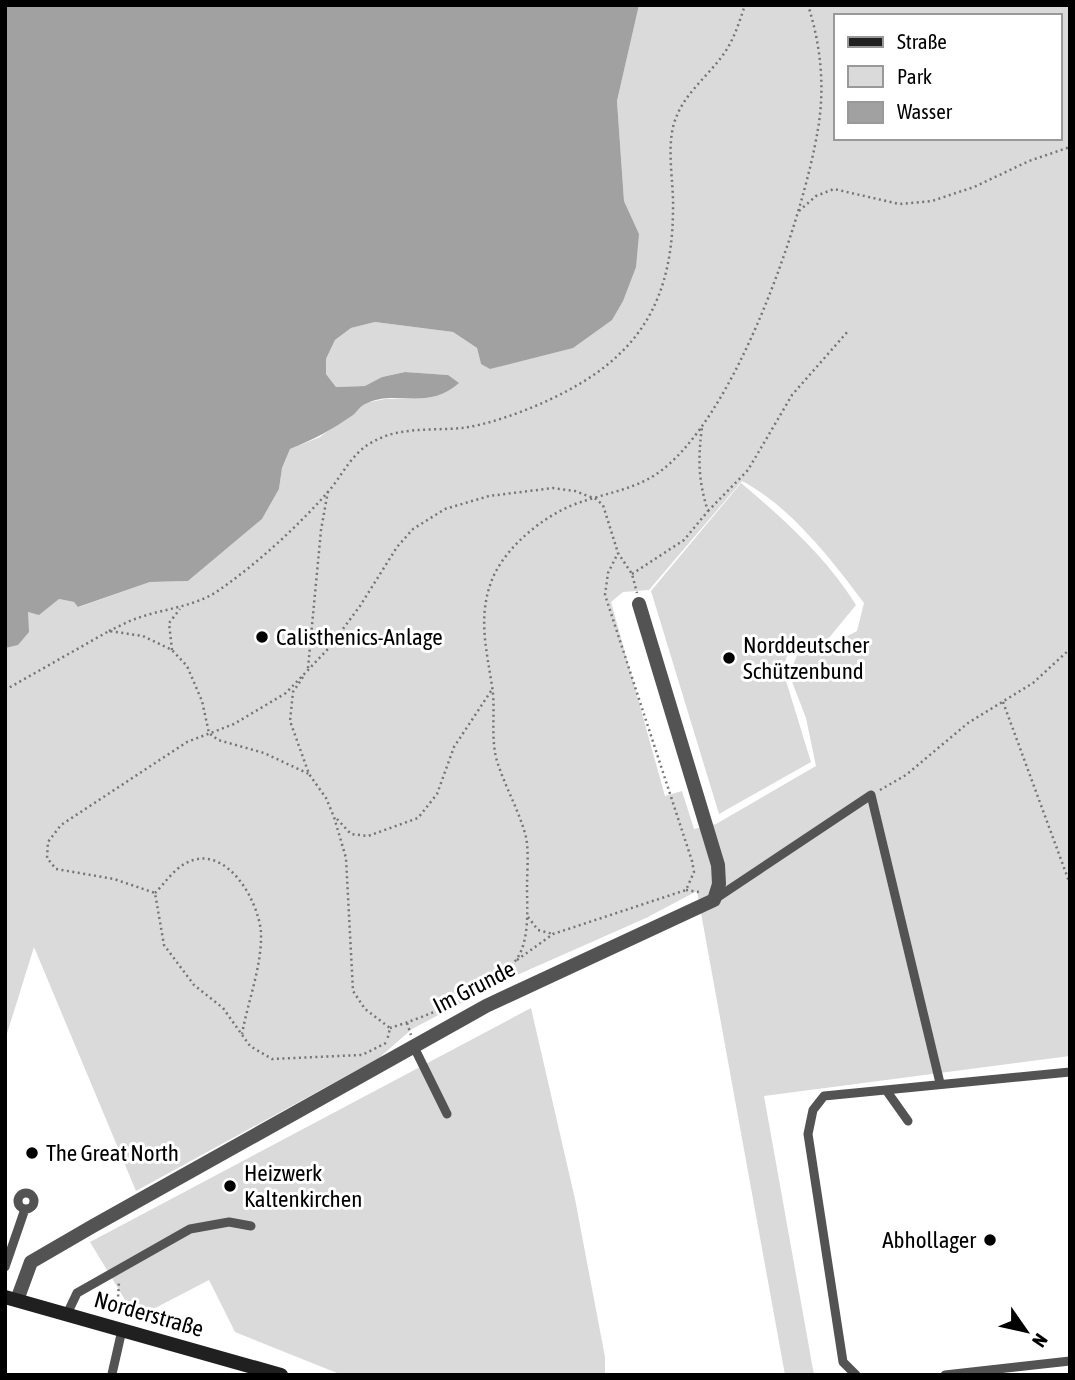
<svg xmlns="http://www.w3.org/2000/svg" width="1075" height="1380" font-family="'Asap Condensed',sans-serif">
	<rect width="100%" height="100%" fill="#fff"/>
	<path fill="#dadada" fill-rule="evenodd" d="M639 5H1070V1056L764 1096 814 1375H785L697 891 646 918 501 982 412 1029 379 1058 136 1191 34 947 5 1040V648L28 612 39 614 59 599 74 602 79 607 150 582 188 581 262 519 279 489 282 468 290 449 320 437 365 403 385 399 428 398 448 375 405 372 382 377 366 386 336 387 326 374V359L335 340 351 328 375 322 453 332 477 348 481 364 639 235 624 201 617 101ZM835 16H1059V138H835ZM742 481C791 507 831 559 864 603L857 631 829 646 799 651 789 674 806 718 816 766 716 824 694 829 682 791 665 796 611 602 623 592 649 590Z
		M741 483C785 520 826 557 856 605L823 645 792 636 783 671 811 762 719 814 651 591Z
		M531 1008 575 1199 605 1357V1375H342L235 1332 209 1280 136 1318 90 1242Z"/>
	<path fill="#a1a1a1" d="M5 5H639L617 101 624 201 639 234 636 267 623 301 612 320 573 348 490 369 481 364 477 348 453 332 375 322 351 328 335 340 326 359V374L336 387 365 386 382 377 405 372 448 375 459 383C426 412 395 388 365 404 360 406 357 412 353 415 333 429 313 440 290 449L282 468 279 489 262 519 188 581 150 582 78 607 74 602 59 599 39 615 28 612 29 632 18 645 5 648Z"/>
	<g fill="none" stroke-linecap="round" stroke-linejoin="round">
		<path stroke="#757575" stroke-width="2.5" stroke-dasharray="2 3.5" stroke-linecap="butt" d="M799 211 816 196 834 189 899 204 932 201 974 187 1029 161 1070 147
			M708 511 748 470 792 395 849 330
			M632 574 684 540 708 511C698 481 698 458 702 427
			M109 631C118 627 128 621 138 618 165 608 197 607 222 588 260 561 297 527 328 492 341 477 351 455 369 444 397 426 430 431 462 428 485 425 511 416 533 407 626 368 672 316 673 211 674 184 667 154 673 127 681 94 710 76 727 49 735 36 740 20 745 5
			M172 650 169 623 180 609
			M308 668 321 530 328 491
			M303 677 293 692 290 721 309 774 326 798 334 817 346 858 353 991 365 1009 390 1028 387 1041
			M5 690 109 631 143 636 172 650 187 666 202 701 209 733 218 740 264 753 309 774
			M1003 702 1070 884
			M880 790 906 775 968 723 1033 683 1070 649
			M337 819 351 834 368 836 418 818 437 794 454 747 493 688
			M686 890 699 892
			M155 893C164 884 174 869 186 863 226 842 259 901 261 933 262 966 248 1001 242 1034
			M528 917 538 930 553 934
			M517 960 553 934 686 890 694 872 692 861 605 595 608 573 618 553
			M5 979 8 980
			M407 1023 411 1035
			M390 1028C425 1017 493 991 516 960 530 941 527 909 527 887 527 871 529 852 526 837 519 810 505 787 497 761 490 737 496 710 492 686 486 647 477 613 494 575 510 542 550 511 584 501 608 493 633 489 655 475 734 423 803 220 818 129 825 87 821 46 808 5
			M386 1043 362 1055 272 1059 250 1046 223 1008 194 985 164 945 155 893 114 879 56 869 47 858 48 842 61 825 187 742 234 724 286 693 328 649 360 606 397 547 413 529 445 509 489 496 553 488 575 491 596 499 603 505 618 553 632 574 637 593
			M117 1313 119 1282"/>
		<path stroke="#535353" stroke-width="9" d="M715 899 871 795 940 1083
			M413 1045 447 1114
			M886 1090 908 1121
			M18 1201a8 8 0 1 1 16 0a8 8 0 1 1-16 0Z
			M5 1267 25 1209
			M67 1314 77 1293 190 1229 229 1222 251 1226
			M112 1374 122 1330
			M856 1375 843 1362 808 1134 813 1110 824 1096 1070 1072
			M945 1375 1070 1361"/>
		<path stroke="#535353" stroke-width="14" d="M17 1300 31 1262 93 1226 486 1006 714 900 719 884 718 865 639 604"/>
		<path stroke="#202020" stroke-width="14" d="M5 1297 281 1375"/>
	</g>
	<g fill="#000" stroke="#fff" stroke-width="2.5">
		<circle cx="262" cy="637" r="7"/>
		<circle cx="729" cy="658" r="7"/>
		<circle cx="32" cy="1153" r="7"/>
		<circle cx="230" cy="1186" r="7"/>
		<circle cx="990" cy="1240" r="7"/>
	</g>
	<g text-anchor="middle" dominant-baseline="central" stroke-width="6" stroke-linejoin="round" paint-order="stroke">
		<g font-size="23" fill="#000" stroke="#fff" text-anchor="start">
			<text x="276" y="637">Calisthenics-Anlage</text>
			<text x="743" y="645">Norddeutscher<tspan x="743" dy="26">Schützenbund</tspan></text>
			<text x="46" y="1153">The Great North</text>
			<text x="244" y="1173">Heizwerk<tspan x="244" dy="26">Kaltenkirchen</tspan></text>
			<text x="976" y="1240" text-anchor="end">Abhollager</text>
		</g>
		<g font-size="23" fill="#000" stroke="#fff">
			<text transform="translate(474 987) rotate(-27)">Im Grunde</text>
			<text transform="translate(149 1314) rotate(16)">Norderstraße</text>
		</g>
	</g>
	<rect width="1075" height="1380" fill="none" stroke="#000000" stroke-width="14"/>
	<rect x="834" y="14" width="228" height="126" fill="#ffffff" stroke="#999999" stroke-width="2"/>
	<rect x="848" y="37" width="35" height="10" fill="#202020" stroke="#999999" stroke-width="2"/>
	<text x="897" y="49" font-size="21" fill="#000000">Straße</text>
	<rect x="848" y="66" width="35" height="21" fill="#dadada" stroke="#999999" stroke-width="2"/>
	<text x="897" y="84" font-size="21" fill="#000000">Park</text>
	<rect x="848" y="102" width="35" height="21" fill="#a1a1a1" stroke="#999999" stroke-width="2"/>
	<text x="897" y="119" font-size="21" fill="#000000">Wasser</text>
	<g transform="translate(1026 1331) rotate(124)" stroke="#ffffff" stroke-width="5" paint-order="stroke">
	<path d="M0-5L12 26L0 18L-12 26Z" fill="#000000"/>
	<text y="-10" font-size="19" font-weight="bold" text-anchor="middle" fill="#000000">N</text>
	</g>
</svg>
